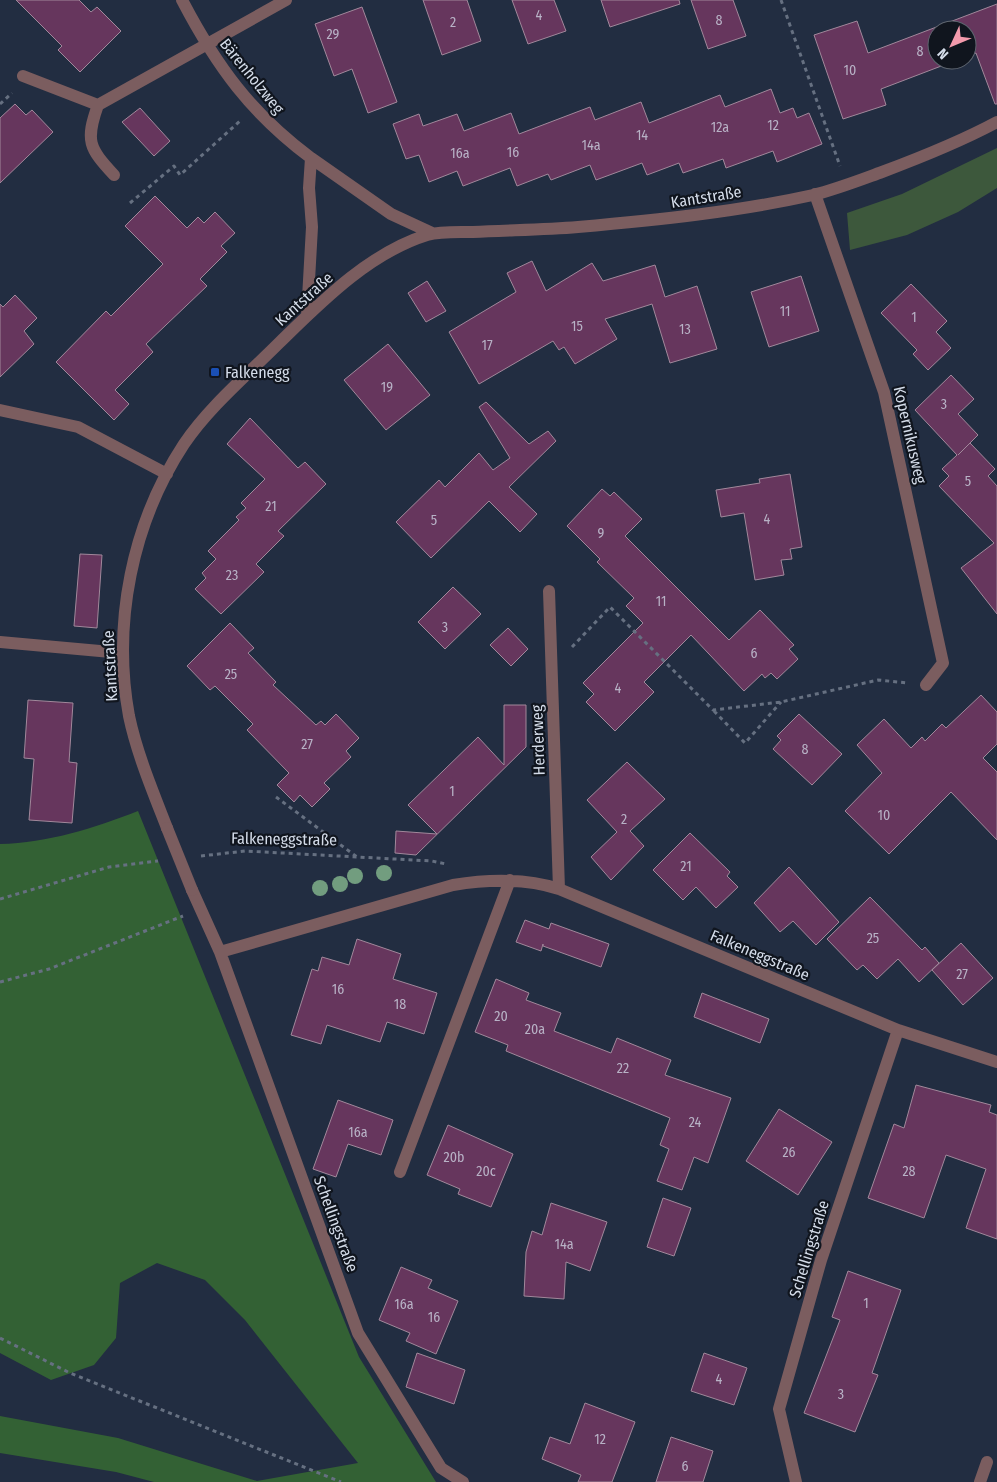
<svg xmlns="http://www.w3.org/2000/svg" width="997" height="1482" font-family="'Fira Sans Condensed',sans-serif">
	<rect width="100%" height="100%" fill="#222d41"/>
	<path fill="#3d583c" d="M997 148V188L958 212 907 235 850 250 847 213 902 194Z"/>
	<path fill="#336134" d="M138 811 359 1357 436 1482H154L116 1472 0 1453V1416L118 1438 257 1481 358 1463 245 1320 205 1280 157 1263 120 1283 116 1338 94 1365 51 1380 0 1353V844C48 843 94 828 138 811Z"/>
	<path fill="#66365d" stroke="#a1889b" d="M16 0H79L91 12 97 7 121 31 80 72 58 50 62 46Z
		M423 0H467L481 41 442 55Z
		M512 0H554L566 31 528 44Z
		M601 0H679L680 4 610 27Z
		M691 0H733L746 36 708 49Z
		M997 4V104H995L976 53 967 56V30H937V60H957L881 89 886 105 843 119 814 35 857 21 868 53Z
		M362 7 397 102 368 113 352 69 334 76 315 24Z
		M771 89 780 113 793 108 797 118 809 113 822 144 777 162 773 151 726 168 723 159 683 173 679 163 647 175 642 163 596 180 590 165 551 180 548 174 517 186 510 168 463 186 457 171 429 182 419 155 406 159 393 124 419 114 423 126 457 114 464 131 511 113 519 134 590 107 595 120 641 102 649 123 720 95 725 107Z
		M15 104 26 115 32 110 53 132 0 183V118Z
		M140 108 170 141 154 156 122 122Z
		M155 196 187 228 198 217 204 223 215 212 235 233 221 246 227 252 200 279 207 286 146 344 153 352 115 390 129 404 114 420 56 362 106 311 111 316 163 264 125 226Z
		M532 261 546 291 592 263 603 281 655 265 665 297 697 286 717 349 670 363 652 304 605 319 617 339 575 364 564 347 559 350 553 341 479 384 449 332 516 292 507 273Z
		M801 276 819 331 769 347 751 292Z
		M427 281 446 311 426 322 408 293Z
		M911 284 947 321 936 332 951 348 928 370 913 354 917 350 881 313Z
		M15 295 37 318 24 331 34 344 0 377V304L3 307Z
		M388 344 430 395 386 430 344 380Z
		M951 375 974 399 958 414 978 435 958 455 970 443 995 469 988 476 997 486V614L961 568 994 543 939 486 949 476 942 469 957 455 915 410Z
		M486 402 529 444 548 431 556 441 509 487 537 514 520 532 489 501 431 558 396 522 439 480 445 487 479 453 493 470 510 458 479 407Z
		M250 418 298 468 305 462 326 484 278 531 284 536 256 564 264 572 221 614 195 589 206 578 202 573 216 559 208 551 239 520 236 517 246 508 241 503 265 479 227 444Z
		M790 474 802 547 790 549 792 559 781 560 784 575 755 580 744 513 721 517 716 490 760 483 759 479Z
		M602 489 610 496 614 492 642 519 625 536 729 640 760 610 794 645 789 649 798 659 777 679 771 673 765 678 762 674 744 691 691 635 644 682 654 692 615 731 586 702 594 694 583 683 643 623 626 606 634 598 597 562 600 559 567 526Z
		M80 554 102 555 97 628 74 626Z
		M453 587 481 614 445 649 418 622Z
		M230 623 254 648 248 653 276 682 273 685 316 725 321 721 325 725 336 714 359 738 346 751 351 757 324 783 330 789 312 807 300 795 294 802 277 785 289 773 247 730 253 724 215 686 210 690 187 666Z
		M508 628 528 649 511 666 490 645Z
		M981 695 997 712V744L983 758 997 772V840L951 792 889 854 845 811 882 773 857 745 884 719 911 748 922 737 925 741 942 724 946 728Z
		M28 700 73 703 69 762 77 763 72 823 29 820 34 759 24 758Z
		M504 705H526V747L416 855 395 853 396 831 437 834 408 805 478 737 504 765Z
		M799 714 842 754 812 785 773 749 781 740 777 736Z
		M627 762 665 799 630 831 644 846 611 880 591 857 617 832 587 800Z
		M690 833 730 872 727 876 738 887 716 908 696 887 683 900 653 870Z
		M789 867 839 922 816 945 793 921 780 932 754 903Z
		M870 897 922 950 925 947 939 963 919 982 898 959 877 979 863 965 857 970 827 939Z
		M525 920 549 929 551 923 609 944 601 967 543 946V944L541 951 516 942Z
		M357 939 401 954 393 979 437 993 424 1034 387 1022 380 1042 327 1025 321 1044 291 1035 312 969 318 971 322 957 349 965Z
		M961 943 993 978 963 1005 932 970Z
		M496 979 529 993 526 1000 561 1013 554 1031 611 1053 617 1038 671 1060 665 1075 731 1098 708 1163 694 1157 682 1190 657 1181 669 1149 660 1145 670 1118 506 1051 508 1045 475 1032Z
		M702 993 769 1019 760 1043 694 1017Z
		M916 1085 991 1105 989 1112 997 1115V1239L966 1228 986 1169 946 1155 924 1218 868 1198 894 1124 904 1128Z
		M338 1100 393 1120 381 1155 348 1144 336 1177 313 1169Z
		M779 1109 832 1142 798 1195 746 1161Z
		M448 1125 513 1154 491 1207 458 1194 460 1189 427 1175Z
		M663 1198 691 1208 674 1256 647 1247Z
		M551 1203 607 1222 590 1271 566 1262 564 1299 524 1296 526 1252 532 1231 542 1235Z
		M401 1267 432 1280 428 1288 458 1301 436 1354 406 1341 410 1333 379 1320Z
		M848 1271 901 1290 872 1373 878 1375 855 1432 804 1413 840 1320 832 1317Z
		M417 1353 465 1370 454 1404 406 1387Z
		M704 1353 747 1368 734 1405 691 1391Z
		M585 1403 635 1422 612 1482H578L581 1475 542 1459 550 1437 570 1444Z
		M671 1437 713 1451 703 1482H656Z"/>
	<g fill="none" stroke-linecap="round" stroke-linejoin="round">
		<path stroke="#667081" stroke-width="3" stroke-dasharray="4 4" stroke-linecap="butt" d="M781 0 840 166
			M0 104 12 93
			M130 203 174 166 180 175 240 121
			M572 647 610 607 713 710 781 702 878 680 908 683
			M714 711 745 743 781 702
			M276 797 357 857
			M201 856 245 851 432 861 446 864
			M0 899 109 867 158 861
			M0 982 49 969 183 916
			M0 1338 70 1373 341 1482"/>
		<path stroke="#7b5d5f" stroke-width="12" d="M182 0C217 67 251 113 311 158L309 188 312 227 307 316
			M23 76 98 105 286 0
			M98 105C85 141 89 148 114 175
			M311 158 391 214 432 233
			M815 194 884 392 943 663 926 685
			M0 410 78 427 167 474
			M549 591 559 889
			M0 642 122 653
			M167 828C153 792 137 754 129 716 112 623 132 523 184 444 209 407 247 375 279 343 321 302 369 253 427 235 441 231 458 232 473 232 508 230 543 230 578 227 657 220 736 212 813 195 837 189 860 180 882 172 922 157 960 142 997 122
			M192 890 220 952 358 1333 441 1468 463 1482
			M220 952 453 885C489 879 524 878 559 889L898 1030 997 1062
			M400 1172 510 880
			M796 1482 779 1409 821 1260 898 1030
			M980 1482 987 1462"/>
		<path stroke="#7b5d5f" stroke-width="12" d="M167 828 192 890"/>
	</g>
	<g fill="#729d7f">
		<circle cx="384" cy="873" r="8"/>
		<circle cx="355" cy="876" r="8"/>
		<circle cx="340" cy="884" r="8"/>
		<circle cx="320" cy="888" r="8"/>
	</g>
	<rect fill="#1a4fb4" stroke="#10151e" stroke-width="2" x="210" y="367" width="10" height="10" rx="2.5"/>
	<g text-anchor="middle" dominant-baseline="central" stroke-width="4.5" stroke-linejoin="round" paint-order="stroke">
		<g font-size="14" fill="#b8b2c6">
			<text x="539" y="15">4</text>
			<text x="719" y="20">8</text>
			<text x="453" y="22">2</text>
			<text x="333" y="34">29</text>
			<text x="920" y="51">8</text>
			<text x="850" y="70">10</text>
			<text x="773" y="125">12</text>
			<text x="720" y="127">12a</text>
			<text x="642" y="135">14</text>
			<text x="591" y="145">14a</text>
			<text x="513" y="152">16</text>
			<text x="460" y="153">16a</text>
			<text x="785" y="311">11</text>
			<text x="914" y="317">1</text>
			<text x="577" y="326">15</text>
			<text x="685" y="329">13</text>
			<text x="487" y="345">17</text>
			<text x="387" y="387">19</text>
			<text x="944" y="404">3</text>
			<text x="968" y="481">5</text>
			<text x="271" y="506">21</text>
			<text x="767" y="519">4</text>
			<text x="434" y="520">5</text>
			<text x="601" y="533">9</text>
			<text x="232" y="575">23</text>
			<text x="661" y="601">11</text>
			<text x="445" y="627">3</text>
			<text x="754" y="653">6</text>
			<text x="231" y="674">25</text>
			<text x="618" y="688">4</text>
			<text x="307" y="744">27</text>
			<text x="805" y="749">8</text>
			<text x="452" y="791">1</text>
			<text x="884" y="815">10</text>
			<text x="624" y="819">2</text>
			<text x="686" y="866">21</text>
			<text x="873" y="938">25</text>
			<text x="962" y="974">27</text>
			<text x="338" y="989">16</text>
			<text x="400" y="1004">18</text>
			<text x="501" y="1016">20</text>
			<text x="535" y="1029">20a</text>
			<text x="623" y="1068">22</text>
			<text x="695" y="1122">24</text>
			<text x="358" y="1132">16a</text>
			<text x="789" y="1152">26</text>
			<text x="454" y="1157">20b</text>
			<text x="486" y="1171">20c</text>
			<text x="909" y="1171">28</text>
			<text x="564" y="1244">14a</text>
			<text x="866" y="1303">1</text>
			<text x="404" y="1304">16a</text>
			<text x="434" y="1317">16</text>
			<text x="719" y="1379">4</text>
			<text x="841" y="1394">3</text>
			<text x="600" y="1439">12</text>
			<text x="685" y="1466">6</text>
		</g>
		<g font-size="16" fill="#d4dce9" stroke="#10151e">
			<text transform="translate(252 76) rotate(51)">Bärenholzweg</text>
			<text transform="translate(706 197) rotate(-9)">Kantstraße</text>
			<text transform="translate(304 299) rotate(-42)">Kantstraße</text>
			<text transform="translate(910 435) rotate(77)">Kopernikusweg</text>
			<text transform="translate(110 666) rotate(-93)">Kantstraße</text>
			<text transform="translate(538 740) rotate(-92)">Herderweg</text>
			<text transform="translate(284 839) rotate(1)">Falkeneggstraße</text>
			<text transform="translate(760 955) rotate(23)">Falkeneggstraße</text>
			<text transform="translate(336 1224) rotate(70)">Schellingstraße</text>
			<text transform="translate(809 1249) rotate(-73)">Schellingstraße</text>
		</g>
		<g font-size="16" fill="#d4dce9" stroke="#10151e" text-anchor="start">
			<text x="225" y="372">Falkenegg</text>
		</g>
	</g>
	<g transform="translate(952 45) rotate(226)"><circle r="24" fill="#10151e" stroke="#5e656f"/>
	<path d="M0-4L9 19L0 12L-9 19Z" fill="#f39aac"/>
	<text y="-8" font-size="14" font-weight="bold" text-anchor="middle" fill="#d4dce9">N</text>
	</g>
</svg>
